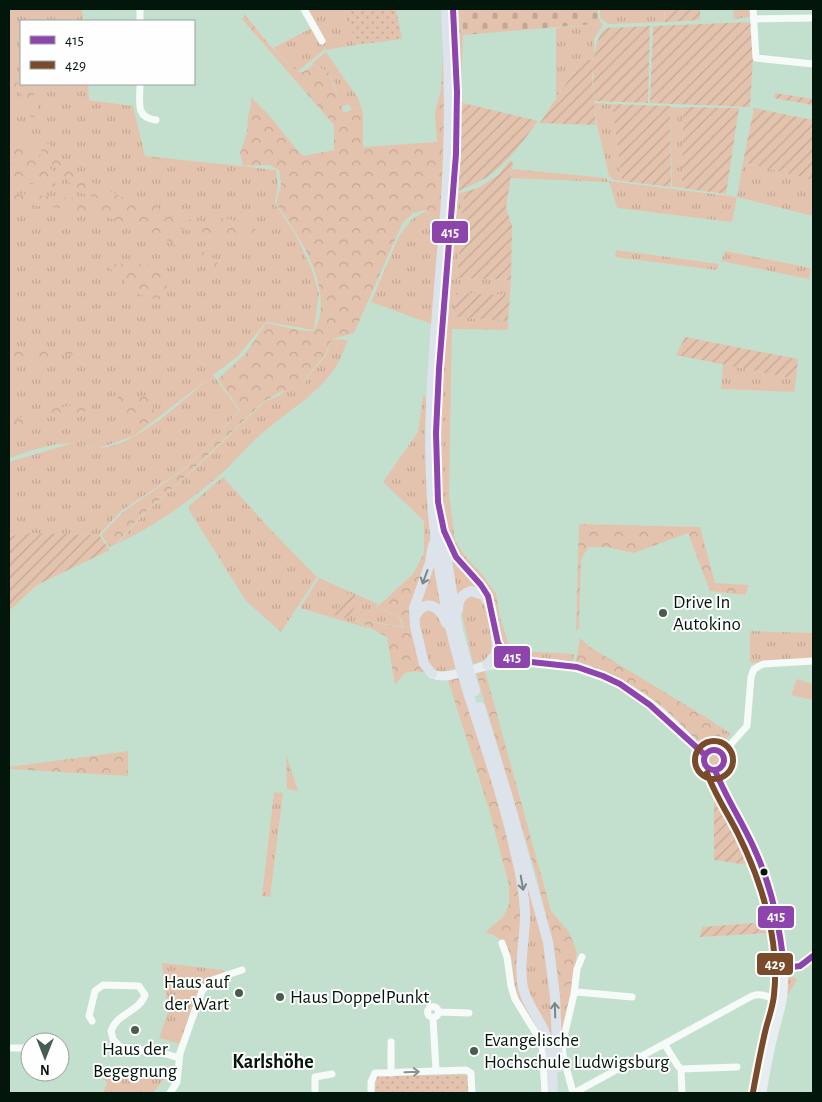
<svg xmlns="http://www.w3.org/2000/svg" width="822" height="1102" font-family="'Alegreya Sans',sans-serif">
	<defs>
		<pattern id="grass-tufts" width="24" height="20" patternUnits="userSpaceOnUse" patternTransform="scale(1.25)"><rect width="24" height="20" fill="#e4c3ae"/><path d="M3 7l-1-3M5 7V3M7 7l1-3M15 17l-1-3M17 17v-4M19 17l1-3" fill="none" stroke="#c2a794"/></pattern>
		<pattern id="forest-crowns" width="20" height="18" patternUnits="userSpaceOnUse" patternTransform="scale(1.25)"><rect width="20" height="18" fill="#e4c3ae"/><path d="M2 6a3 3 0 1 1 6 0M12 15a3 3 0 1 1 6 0" fill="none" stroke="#c2a794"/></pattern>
		<pattern id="cemetery-stones" width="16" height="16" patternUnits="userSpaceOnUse" patternTransform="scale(1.25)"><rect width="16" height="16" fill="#e4c3ae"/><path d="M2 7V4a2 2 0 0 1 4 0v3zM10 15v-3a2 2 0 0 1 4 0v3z" fill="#c2a794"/></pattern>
		<pattern id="park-dots" width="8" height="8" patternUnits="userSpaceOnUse" patternTransform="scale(1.25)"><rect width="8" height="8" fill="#e4c3ae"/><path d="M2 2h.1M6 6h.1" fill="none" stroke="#c2a794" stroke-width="1.8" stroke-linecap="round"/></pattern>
		<pattern id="garden-furrows" width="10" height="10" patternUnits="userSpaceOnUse" patternTransform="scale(1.25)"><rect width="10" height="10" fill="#e4c3ae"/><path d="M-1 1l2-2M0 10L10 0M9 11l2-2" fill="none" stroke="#c2a794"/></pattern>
	</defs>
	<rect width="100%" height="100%" fill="#c3e0ce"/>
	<path fill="url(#grass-tufts)" fill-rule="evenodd" d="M9 9H82L83 21H21V84H88L89 100 133 106 145 156 276 170 278 186 275 204 295 233 312 270 319 293 314 330 266 322 238 356 134 436 99 448C137 446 183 400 213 375L239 410 213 441 184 469 121 511 99 535 32 533 9 536V462L73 443 96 448C65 437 39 448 9 458Z
		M304 9H348L355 45 326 50Z
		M453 9H462C464 40 463 70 457 100Z
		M600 9H664L665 22 608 24 600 18Z
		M733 9H750V17L734 19Z
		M593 24 603 25 594 39V60L582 59 556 98V28Z
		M312 28 325 49 297 72 273 48Z
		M326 52 358 98 363 112 357 107 352 109 348 104 341 108 334 83 329 73 312 63Z
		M594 103 612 104 622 181 614 180 609 176 597 125Z
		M670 107 683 108 682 188 672 187Z
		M743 162 813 180V216L737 197 732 222 617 208 609 181 737 197Z
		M512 169 606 178 608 182 511 178Z
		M464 192 457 278 511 280 510 295 456 293 453 317 508 321V330L452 329 449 495 455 541 450 546 440 517 437 463V411L439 357 453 195Z
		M426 211 442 244 432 324 371 302 399 236 411 220Z
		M616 250 719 264 717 270 615 257Z
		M725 251 811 268 809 279 721 261Z
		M332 339 348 340C344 348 342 357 337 365 318 396 282 414 256 439 244 450 233 463 221 474 189 502 156 525 117 544L144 514 198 466 264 402 280 395 286 389 294 386 303 387 309 375 326 355Z
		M723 364 796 379 794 392 721 389Z
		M423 396 426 397 425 449 430 532 429 554 424 553V521L383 482 418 432Z
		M223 477 269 528 317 577 281 632 246 601 189 510 190 505Z
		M447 547 480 588 458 596 454 587Z
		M433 562 437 571 443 607C434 601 428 600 418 604Z
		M319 578 378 604 376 607 399 617 403 627 354 619 367 627V628L300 608ZM349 593 359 599 346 619 335 614Z
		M473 594 482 597 487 606 493 651 486 660 473 664 461 610 464 597Z
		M426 608 441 615 448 632 457 668 444 672 431 670 426 660 418 618Z
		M500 617 509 645 517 651 574 654 572 666 539 662 506 655 493 623Z
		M750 631 813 633V659L750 663Z
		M715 723 731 734 717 748 703 750 697 744 721 737Z
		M706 760a7 7 0 1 1 14 0a7 7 0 1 1-14 0Z
		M286 754 298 791 287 789Z
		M274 792 283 793 270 897 262 896Z
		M521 854 549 967 554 1047 529 996 526 977Z
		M162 963 224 970 226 973C221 975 213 976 208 980 194 989 186 1028 181 1044L159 1038 168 1012Z
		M794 977 797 980 789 993 787 994 788 978Z
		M121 1072H163L164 1079 153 1093H103L107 1083 103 1078Z"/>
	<path fill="url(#forest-crowns)" d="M245 15 273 49 297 72H303L314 64 329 73 344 113 357 107 363 112V147L437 142 435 111 441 90 444 35H448L442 244 426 210 413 213 402 224 354 333 332 339 325 355 309 374 303 387C288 385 277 395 264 401L185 477 141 516 116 544 110 547 101 535 124 511 185 469 212 442 240 410 218 379 246 353 266 323C282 326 298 331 314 331 336 292 299 234 276 204L281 184 279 170 269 165 243 166 240 153 247 133 248 116 251 104V97L268 114 297 150 304 156 334 150V125L242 19Z
		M9 78 33 92 39 111 37 116 32 118 28 115 19 87H9Z
		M9 136 35 147 43 163 52 170 56 180 55 187 9 181Z
		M38 140 49 144 75 174 134 203 144 204 151 199 157 205 162 215 206 222 218 221 221 218 233 220 240 225 252 226 258 232C237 243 193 230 169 227L181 239 195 246 217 261 218 268 212 271C200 265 192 256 181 249 173 243 163 238 154 234 109 213 59 206 9 204V193L71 198 113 206V203L78 192 45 156 39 147Z
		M131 263 158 267 164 270 167 287 160 299 157 300 129 291 125 286 126 272 117 274 112 271 110 267 115 264Z
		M9 346 45 349 81 346 86 349 84 356 62 354 37 359 9 356Z
		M119 395H124L131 405 138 403 140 397 147 395 151 399 155 416 148 423 134 424 121 407 117 399Z
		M86 403 90 405 89 410 67 418 61 419 52 416 25 425 23 438 20 442H16L9 435V422L40 411Z
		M579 524 700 527 715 583 749 585 745 595 710 591 688 533 634 553 606 547H588L581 560 579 628 576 631Z
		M455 541 465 556 483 575 496 594 500 617 493 623 490 603 450 546Z
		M424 553 429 554 413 602 426 673 415 671 405 673 395 685 387 637 354 619 404 628 400 617 377 607 413 574Z
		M580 638 590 647 714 722 721 737 697 743 633 689 576 662Z
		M485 671 551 911 569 932 577 952 571 994 561 1040 559 988 554 947 536 875 476 673Z
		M460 676 508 830 521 903 519 979 544 1038C538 1028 521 1008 518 999 507 970 522 943 485 932L503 917 509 904V885L490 813 448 680Z
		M128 751V776L9 769V767Z"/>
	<path fill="url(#cemetery-stones)" d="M462 9H598V18L603 25 593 24 463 35Z"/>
	<path fill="url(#park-dots)" d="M348 9H396L402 39 355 45Z
		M467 1075 468 1093H375L376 1076Z"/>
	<path fill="url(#garden-furrows)" d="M665 9H700V20L665 22Z
		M751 22 753 59 750 107 650 103 653 26Z
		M650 26 648 103 594 101C593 82 590 41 606 28Z
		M582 59 594 60 592 77 596 125 540 123Z
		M775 93 813 99V105L774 98Z
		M459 102 538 121C524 140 509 161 490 175 480 182 469 186 458 191Z
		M612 104 670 106 671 187 622 181Z
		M683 107 739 108 726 194 682 188Z
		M754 108 813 120V180L743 162Z
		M510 160 513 163 512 169 506 208 512 226 511 280 457 278 464 192 478 188 498 175Z
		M456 293 510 295 508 321 453 317Z
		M685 337 798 359 796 379 676 355Z
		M32 533 99 535 110 550 37 585 9 611V536Z
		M349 593 360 599 347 619 334 615Z
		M718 788 741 828 754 866 714 860V789Z
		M767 922 768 933 700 937 702 927Z"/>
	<path fill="#e4c3ae" d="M797 679 813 684V700L791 695Z"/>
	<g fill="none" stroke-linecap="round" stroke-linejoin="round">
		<path stroke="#f6faf8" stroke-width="7" d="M140 9V21
			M304 9 322 41
			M753 9 756 58 813 64
			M754 19 813 18
			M140 84C140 101 135 118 156 120
			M722 754 747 726 751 677 754 669 763 664 813 661
			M502 943 507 957 511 986 515 999 542 1043 545 1093
			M574 994 577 992 632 997
			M427.5 1012a5.5 5.5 0 1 1 11 0a5.5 5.5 0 1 1-11 0Z
			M439 1012 469 1013
			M433 1018 436 1071
			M92 1021 89 1016 95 991 103 985 139 986 145 995C139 1012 117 1013 111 1031L113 1039 120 1047 166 1054 179 1058
			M391 1042V1073
			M665 1045 678 1066 681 1069 682 1093
			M9 1048H23
			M681 1069 737 1067
			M170 1093 177 1082 180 1053 202 991 212 980 242 970
			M315 1093V1077L332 1074
			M371 1093V1082L375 1073 466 1070 471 1073 472 1093
			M573 1093 563 1055 562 1045 574 994 577 969 582 957
			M574 1093 752 996C764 992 771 999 782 1002"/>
		<path stroke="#e7edf0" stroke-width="9" d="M432 674C447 681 475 667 491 665 556 655 611 670 661 712 677 726 690 741 705 755
			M704 760a10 10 0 1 1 20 0a10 10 0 1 1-20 0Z
			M715 770C723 792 736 811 746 831 770 878 787 940 783 993 782 1008 776 1022 773 1037 768 1056 765 1075 762 1093
			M784 968C796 968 805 966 813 956"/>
		<path stroke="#dde3ea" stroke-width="10" d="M446 9C450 77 450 145 445 214 437 321 423 427 435 534 440 586 451 637 466 686 483 741 503 795 515 851 520 871 524 891 525 911 526 936 518 964 523 988 527 1005 539 1018 545 1033 553 1052 552 1074 553 1093
			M451 217C457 148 458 79 453 9
			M439 509 458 631 475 691
			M447 540C454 562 475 574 486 593 493 606 494 629 497 643 503 653 510 658 521 661
			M458 610C458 600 461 595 471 591L483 595 487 600
			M415 617C425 597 440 606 446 623
			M487 665 496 654 497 643
			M432 674 424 664 415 626 414 608 430 563 433 545
			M480 707 508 798 548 942 555 996 558 1067"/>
		<g stroke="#fefefe" stroke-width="10">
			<path id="bus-1" d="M453 9 457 92 456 154 439 369 436 433 438 502 444 531 456 557 481 585 488 596 498 643 507 655 522 661 577 667 603 676 620 684 650 705 705 755
				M704 760a10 10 0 1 1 20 0a10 10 0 1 1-20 0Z
				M715 770C725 796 741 820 753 846 771 884 780 926 784 968L800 966 813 956"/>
		</g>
		<g stroke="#fefefe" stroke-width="10">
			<path id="bus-2" d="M695 760a19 19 0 1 1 38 0a19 19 0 1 1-38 0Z
				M707 773C715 795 728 814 738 834 762 882 780 941 774 995 773 1006 769 1017 766 1028 761 1049 757 1070 753 1092"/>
		</g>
		<use href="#bus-1" stroke="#8e44ad" stroke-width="6"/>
		<use href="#bus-2" stroke="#7a4b2a" stroke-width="6"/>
	</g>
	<defs><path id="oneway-shaft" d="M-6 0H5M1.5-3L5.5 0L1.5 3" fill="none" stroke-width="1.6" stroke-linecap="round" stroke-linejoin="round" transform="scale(1.25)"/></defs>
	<g stroke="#7b8786">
		<use href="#oneway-shaft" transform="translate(425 577) rotate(110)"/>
		<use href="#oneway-shaft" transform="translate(522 883) rotate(80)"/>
		<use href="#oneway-shaft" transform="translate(555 1010) rotate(-92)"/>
	</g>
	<use stroke="#89938d" href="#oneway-shaft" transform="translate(412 1072) rotate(-2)"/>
	<g fill="#465d4f" stroke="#fefefe" stroke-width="2">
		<circle cx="663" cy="613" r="5"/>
		<circle cx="239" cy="993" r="5"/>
		<circle cx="280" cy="997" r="5"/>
		<circle cx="135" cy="1030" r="5"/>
		<circle cx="474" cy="1051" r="5"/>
	</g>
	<circle fill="#03160b" stroke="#fefefe" stroke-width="2" cx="764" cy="872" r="4.5"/>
	<g text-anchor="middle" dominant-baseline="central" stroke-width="4" stroke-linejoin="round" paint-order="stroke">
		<g font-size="19" fill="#03160b" stroke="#fefefe" text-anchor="start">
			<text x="673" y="602">Drive In<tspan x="673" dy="22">Autokino</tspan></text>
			<text x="229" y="982" text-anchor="end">Haus auf<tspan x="229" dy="22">der Wart</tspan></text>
			<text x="290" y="997">Haus DoppelPunkt</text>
			<text x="484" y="1040">Evangelische<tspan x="484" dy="22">Hochschule Ludwigsburg</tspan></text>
			<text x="135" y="1049" text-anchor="middle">Haus der<tspan x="135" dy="22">Begegnung</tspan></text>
		</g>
		<g font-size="20" font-weight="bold" fill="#03160b" stroke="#fefefe">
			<text x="273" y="1062">Karlshöhe</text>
		</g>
	</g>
	<g stroke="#fefefe" stroke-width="2">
		<rect x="431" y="220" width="38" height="24" rx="5" fill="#8e44ad"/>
		<rect x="493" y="645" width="38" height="24" rx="5" fill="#8e44ad"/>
		<rect x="757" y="905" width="38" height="24" rx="5" fill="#8e44ad"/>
		<rect x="756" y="952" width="38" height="24" rx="5" fill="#7a4b2a"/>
	</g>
	<g font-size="14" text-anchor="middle" font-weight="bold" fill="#fff">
		<text x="450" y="237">415</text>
		<text x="512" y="662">415</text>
		<text x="776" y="921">415</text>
		<text x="775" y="969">429</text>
	</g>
	<rect width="822" height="1102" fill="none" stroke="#03160b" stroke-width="20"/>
	<rect x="20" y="20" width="175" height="65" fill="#fefefe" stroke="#9aa19d"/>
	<rect x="30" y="36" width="25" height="8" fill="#8e44ad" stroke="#9aa19d"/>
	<text x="65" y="45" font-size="15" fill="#03160b">415</text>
	<rect x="30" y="61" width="25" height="8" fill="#7a4b2a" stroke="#9aa19d"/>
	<text x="65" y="70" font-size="15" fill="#03160b">429</text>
	<g transform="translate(45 1057) rotate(180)"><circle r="24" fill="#fefefe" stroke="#9aa19d"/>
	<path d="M0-4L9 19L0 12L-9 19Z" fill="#465d4f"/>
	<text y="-8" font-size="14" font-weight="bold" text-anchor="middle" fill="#03160b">N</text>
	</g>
</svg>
